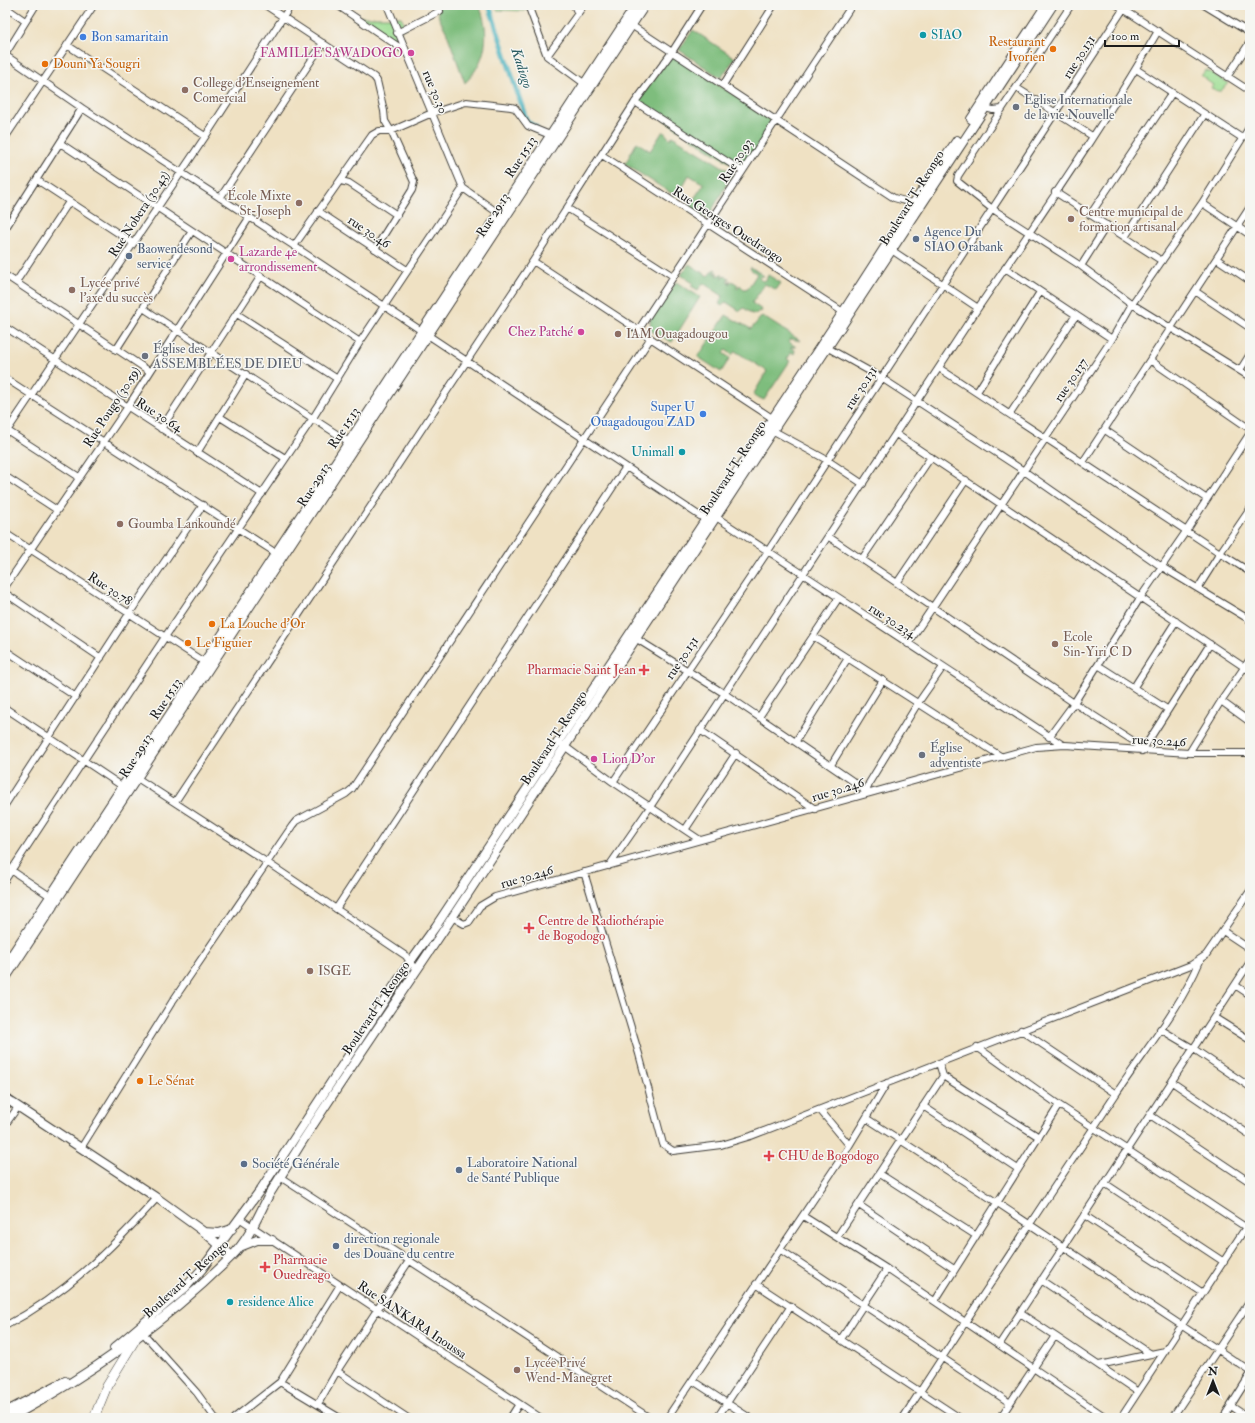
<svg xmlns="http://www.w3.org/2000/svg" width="1255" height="1423" font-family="'IM FELL Double Pica',serif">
	<rect width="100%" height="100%" fill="#f6f6f2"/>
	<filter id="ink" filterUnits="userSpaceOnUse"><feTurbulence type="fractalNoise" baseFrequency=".025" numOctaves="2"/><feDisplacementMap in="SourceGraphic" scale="8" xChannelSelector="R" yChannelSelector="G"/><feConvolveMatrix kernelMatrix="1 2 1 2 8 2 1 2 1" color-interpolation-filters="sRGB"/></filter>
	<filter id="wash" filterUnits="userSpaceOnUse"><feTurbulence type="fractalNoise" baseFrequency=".012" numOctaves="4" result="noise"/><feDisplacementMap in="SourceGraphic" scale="16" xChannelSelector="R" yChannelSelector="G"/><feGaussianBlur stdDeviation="0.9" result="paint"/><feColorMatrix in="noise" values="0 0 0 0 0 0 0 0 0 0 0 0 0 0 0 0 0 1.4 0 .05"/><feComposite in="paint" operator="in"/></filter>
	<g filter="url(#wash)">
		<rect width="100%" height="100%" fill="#efe1c3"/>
		<path fill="#9ede93" stroke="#5d7d58" d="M495 5H523L525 11 497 10Z
			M359 17H401L407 27 395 32 400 46Z
			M1206 70 1228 83 1221 91H1218L1211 88 1213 85 1206 80V78L1201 76Z"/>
		<path fill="#7ebd7d" stroke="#4d6c4c" d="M437 5H479C491 33 487 61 465 83L446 31 439 18Z
			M693 30 735 58 721 78 679 50Z
			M672 54 775 122 741 170 636 102Z
			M663 131 670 139 672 136 733 173 707 219 689 206 704 184 689 175 677 197 625 164 637 142 650 151Z
			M689 264 708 276 714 269 716 270 714 274 717 272V276L722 274V279L724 276 729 278 727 281 729 282 730 280 729 284 732 281 738 285 736 288 737 289 740 285 744 289 748 288 757 274 750 269 751 267 764 276H761L759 278 762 281 766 280 768 275 781 283 776 290 765 284 752 303 762 310 761 312 759 311 756 314H752L744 308 740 311 726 302 722 306 719 304 723 296 703 283 698 290 691 286 693 283 681 275Z
			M676 282 700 297 672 342 651 331 650 320Z
			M726 315 751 329 762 316 801 341 790 339 789 342 796 347H790L795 350 794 354 790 351V355L787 359 790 361 764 400 753 395 767 371 735 351 732 355 726 350 723 353 730 358 721 372 698 357Z"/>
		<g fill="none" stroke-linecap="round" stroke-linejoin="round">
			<path stroke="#3faebb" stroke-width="5" d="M489 5 527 122 536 127"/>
		</g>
	</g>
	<g filter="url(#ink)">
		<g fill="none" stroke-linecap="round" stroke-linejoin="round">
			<g stroke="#3c3a35" stroke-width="8">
				<path id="minor" d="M265 5 374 77 377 81 384 111 385 121 391 131 414 182 412 190 375 249
					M337 5 405 51
					M387 5 463 188
					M528 5 547 56 585 84
					M574 5 578 14
					M1117 5 1250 91
					M1204 5 1250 33
					M5 7 25 21
					M628 23 894 198 916 204
					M397 33 440 11
					M67 45 205 136
					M5 55 82 108 294 246 709 522
					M5 55 36 5
					M547 56 584 5
					M1136 69 1242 138
					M1227 77 1250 42
					M723 85 774 5
					M1017 88 1092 136
					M635 102 742 171
					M985 108 993 110 1002 109 1071 5
					M1002 109 958 176 957 181 991 208 1081 266 1132 304 1250 377
					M5 138 94 5
					M60 143 360 342
					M602 155 843 312
					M37 180 133 243
					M341 181 349 183 397 215
					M463 188 498 213
					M1055 192 1162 261
					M220 198 323 43
					M1202 203 1250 235
					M567 208 673 276
					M318 211 407 270
					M1090 215 1172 93
					M5 229 82 108
					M1125 237 1204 115
					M294 246 372 135 379 131H391L432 113 466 102 511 107 515 108 528 126 550 135
					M893 251 978 308
					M1217 259 1250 281
					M533 261 772 418
					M1081 266 1107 225
					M1005 268 1112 339
					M5 275 149 371
					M16 282 69 202
					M1195 291 1250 328
					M143 308 349 442
					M237 314 336 378
					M5 327 262 494
					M639 329 852 5
					M828 348 880 377 1024 471 1162 567 1250 620
					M116 350 192 231
					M1150 360 1250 429
					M939 368 1220 553 1198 588
					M1240 370 1250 354
					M5 378 279 555
					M977 392 1040 292
					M1010 414 1076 315
					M220 417 285 458
					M5 429 79 477
					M161 429 261 276
					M772 430 827 460 863 484
					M1105 430 1207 499
					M5 434 207 134 291 5
					M896 434 1250 671
					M197 453 246 374
					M1083 462 1250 207
					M5 476 57 510
					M1250 509 1220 553 1250 572
					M713 515 1063 745
					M5 533 204 662
					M829 537 1074 703 1135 742 1142 751 1210 644
					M862 559 931 457
					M897 583 966 480
					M5 587 127 408 249 218
					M5 593 101 658
					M632 636 725 694 860 786 866 793
					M813 636 1002 757
					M908 644 1112 339 1132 304 1202 203 1250 126
					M5 650 76 697
					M1098 665 1167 709
					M1134 687 1176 621
					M1221 701 1250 722
					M5 708 125 788
					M759 717 838 599
					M700 730 815 809
					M1049 737 1074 703 1140 598 1187 530 1250 433
					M796 741 848 658
					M563 745 613 782 700 840
					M1189 753 1221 701 1250 659
					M831 765 883 680
					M134 776 268 863 406 956 410 962 417 969
					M613 782 768 551 1126 5
					M866 793 869 783 918 703 943 667
					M175 802 533 261 635 102 672 52 702 5
					M5 805 129 614 203 505
					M685 830 736 753
					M5 866 50 896
					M609 866 650 807 978 308C1040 217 1103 126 1158 31
					M584 872 639 1054 663 1144 673 1151 721 1145 751 1136 1191 965 1206 955 1250 891
					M5 880 165 637 313 418 360 342 463 188
					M336 909 626 467
					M452 917 464 924 469 922 480 906 495 897 1036 747 1065 745 1189 753H1250
					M1223 931 1250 949
					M1235 985 1250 995
					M1215 1018 1250 1040
					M1160 1029 1194 1049 1250 1087
					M1021 1030 1116 1094
					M977 1047 1059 1105 1250 1230
					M943 1076 1039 1137
					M1172 1082 1250 1135
					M923 1106 1018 1169
					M820 1110 849 1145
					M1150 1115 1250 1182
					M866 1118 996 1202 1250 1371
					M5 1125 18 1107
					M81 1148 172 1002 292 826 296 821 346 794 352 789 650 339
					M880 1174 975 1235
					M280 1177 492 1314 650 1418
					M1106 1184 1224 1262
					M859 1205 954 1269
					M1084 1215 1203 1293
					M803 1216 887 1269 1107 1418
					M239 1218 541 1418
					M837 1237 943 1076 939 1063
					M781 1250 1010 1403
					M1041 1280 1151 1354
					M756 1284 960 1418
					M935 1301 1059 1105
					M5 1326C65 1295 113 1247 157 1198
					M143 1333 197 1393 215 1418
					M1055 1336 1138 1392
					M841 1339 887 1269
					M999 1345 1250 962
					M1099 1365 1165 1351
					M337 1371 408 1418
					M693 1381 750 1418
					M280 1382 340 1418
					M318 1404 337 1371 409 1261
					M1231 1406 1249 1418
					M234 1418 280 1382 340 1285
					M510 1418 519 1404
					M667 1418 846 1151 887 1083
					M717 1418 791 1306
					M903 1418C973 1309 1045 1201 1116 1094 1145 1050 1180 1009 1200 961
					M1000 1418 1055 1336 1020 1313
					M1121 1418 1250 1221
					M1172 1418 1250 1301
					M1223 1418 1250 1375"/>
			</g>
			<g stroke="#3c3a35" stroke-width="10">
				<path id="major" d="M971 119 1046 5
					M5 965 636 5
					M5 979 645 5
					M5 1098 157 1198 204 1232 232 1256
					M204 1232 219 1233 232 1229
					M242 1246 257 1240H272
					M114 1348 185 1288 202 1269 261 1189 410 962 436 926 843 312 908 211 957 140
					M5 1412 65 1381
					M10 1418C91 1374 167 1321 232 1256 249 1239 258 1216 269 1195 280 1177 291 1160 302 1142 358 1055 418 970 475 883 666 589 861 298 1053 5"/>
			</g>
			<g stroke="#3c3a35" stroke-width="10">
				<path id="highway" d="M94 1418 107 1386 135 1340"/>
			</g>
			<use href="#minor" stroke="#fff" stroke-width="6"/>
			<use href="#major" stroke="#fff" stroke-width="8"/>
			<use href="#highway" stroke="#fff" stroke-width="9"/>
		</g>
	</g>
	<g fill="#0f9aa8" stroke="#f6f6f2" stroke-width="1.5">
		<circle cx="923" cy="35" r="4"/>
		<circle cx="682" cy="452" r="4"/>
		<circle cx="230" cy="1302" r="4"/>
	</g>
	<g fill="#3f7fe0" stroke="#f6f6f2" stroke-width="1.5">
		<circle cx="83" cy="37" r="4"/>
		<circle cx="703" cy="414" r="4"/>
	</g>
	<g fill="#e8710a" stroke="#f6f6f2" stroke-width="1.5">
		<circle cx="1053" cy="49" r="4"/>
		<circle cx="45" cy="64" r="4"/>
		<circle cx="212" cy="624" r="4"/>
		<circle cx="188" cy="643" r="4"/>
		<circle cx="140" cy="1081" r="4"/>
	</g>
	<g fill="#d1479c" stroke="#f6f6f2" stroke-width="1.5">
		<circle cx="411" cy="53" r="4"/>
		<circle cx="231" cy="259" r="4"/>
		<circle cx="581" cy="332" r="4"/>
		<circle cx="594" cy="759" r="4"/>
	</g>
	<g fill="#8d6e63" stroke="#f6f6f2" stroke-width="1.5">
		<circle cx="185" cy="90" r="4"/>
		<circle cx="299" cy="203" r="4"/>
		<circle cx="1071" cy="219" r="4"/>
		<circle cx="72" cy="290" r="4"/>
		<circle cx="618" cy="334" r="4"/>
		<circle cx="120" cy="524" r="4"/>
		<circle cx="1055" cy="644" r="4"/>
		<circle cx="310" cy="971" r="4"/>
		<circle cx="517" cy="1370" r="4"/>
	</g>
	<g fill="#6b7280" stroke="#f6f6f2" stroke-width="1.5">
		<circle cx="1016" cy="107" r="4"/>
		<circle cx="145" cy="356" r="4"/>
		<circle cx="922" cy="755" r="4"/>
	</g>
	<g fill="#5c6f8a" stroke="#f6f6f2" stroke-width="1.5">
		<circle cx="916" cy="239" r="4"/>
		<circle cx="129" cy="256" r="4"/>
		<circle cx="244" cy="1164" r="4"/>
		<circle cx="459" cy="1170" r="4"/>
		<circle cx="336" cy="1246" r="4"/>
	</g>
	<g fill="#e0444e" stroke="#f6f6f2" stroke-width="1.5">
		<path d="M642 664h4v4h4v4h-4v4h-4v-4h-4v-4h4z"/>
		<path d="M527 922h4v4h4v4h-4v4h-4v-4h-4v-4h4z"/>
		<path d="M767 1150h4v4h4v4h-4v4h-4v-4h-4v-4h4z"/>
		<path d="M263 1261h4v4h4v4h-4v4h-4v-4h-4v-4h4z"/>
	</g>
	<g text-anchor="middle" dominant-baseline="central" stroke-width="3" stroke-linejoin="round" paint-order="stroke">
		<g font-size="13" fill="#0d838f" stroke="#f6f6f2" text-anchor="start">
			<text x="931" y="35">SIAO</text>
			<text x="674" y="452" text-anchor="end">Unimall</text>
			<text x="238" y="1302">residence Alice</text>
		</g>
		<g font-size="13" fill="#366cbe" stroke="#f6f6f2" text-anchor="start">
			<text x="91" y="37">Bon samaritain</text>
			<text x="695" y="407" text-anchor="end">Super U<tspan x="695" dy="15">Ouagadougou ZAD</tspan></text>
		</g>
		<g font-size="13" fill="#c56008" stroke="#f6f6f2" text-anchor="start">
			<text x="1045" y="42" text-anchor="end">Restaurant<tspan x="1045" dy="15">Ivorien</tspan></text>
			<text x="53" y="64">Douni Ya Sougri</text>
			<text x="220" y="624">La Louche d'Or</text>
			<text x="196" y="643">Le Figuier</text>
			<text x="148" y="1081">Le Sénat</text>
		</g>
		<g font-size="13" fill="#b23c85" stroke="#f6f6f2" text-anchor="end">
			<text x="403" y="53">FAMILLE SAWADOGO</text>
			<text x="239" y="252" text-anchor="start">Lazarde 4e<tspan x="239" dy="15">arrondissement</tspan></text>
			<text x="573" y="332">Chez Patché</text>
			<text x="602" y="759" text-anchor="start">Lion D'or</text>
		</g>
		<g font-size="13" fill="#1c1c1c" stroke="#f6f6f2">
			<text transform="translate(1079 57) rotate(-57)">rue 30.131</text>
			<text transform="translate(435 92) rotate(67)">rue 30.30</text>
			<text transform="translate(521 157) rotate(-57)">Rue 15.13</text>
			<text transform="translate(736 161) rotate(-57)">Rue 30.93</text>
			<text transform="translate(912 198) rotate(-58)">Boulevard T. Reongo</text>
			<text transform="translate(139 214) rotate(-57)">Rue Nobera (30.43)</text>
			<text transform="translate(493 215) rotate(-57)">Rue 29.13</text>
			<text transform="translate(728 225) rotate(33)">Rue Georges Ouedraogo</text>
			<text transform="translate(369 232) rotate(34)">rue 30.46</text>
			<text transform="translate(1071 380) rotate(-56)">rue 30.137</text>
			<text transform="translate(861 388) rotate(-57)">rue 30.131</text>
			<text transform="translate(112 407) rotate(-57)">Rue Pougo (30.59)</text>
			<text transform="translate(159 415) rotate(32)">Rue 30.64</text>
			<text transform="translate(344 428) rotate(-57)">Rue 15.13</text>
			<text transform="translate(733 468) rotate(-57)">Boulevard T. Reongo</text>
			<text transform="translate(314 485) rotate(-57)">Rue 29.13</text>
			<text transform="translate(110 589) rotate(33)">Rue 30.78</text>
			<text transform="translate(892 621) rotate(33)">rue 30.234</text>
			<text transform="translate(682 658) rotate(-56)">rue 30.131</text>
			<text transform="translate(166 699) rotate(-57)">Rue 15.13</text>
			<text transform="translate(554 738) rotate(-57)">Boulevard T. Reongo</text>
			<text transform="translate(1159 741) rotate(3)">rue 30.246</text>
			<text transform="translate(136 756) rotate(-57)">Rue 29.13</text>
			<text transform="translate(838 790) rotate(-17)">rue 30.246</text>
			<text transform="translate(527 877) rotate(-16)">rue 30.246</text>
			<text transform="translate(376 1008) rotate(-56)">Boulevard T. Reongo</text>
			<text transform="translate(186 1279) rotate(-42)">Boulevard T. Reongo</text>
			<text transform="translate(412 1320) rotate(34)">Rue SANKARA Inoussa</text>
		</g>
		<g font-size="13" fill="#785e54" stroke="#f6f6f2" text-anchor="start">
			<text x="193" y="83">College d'Enseignement<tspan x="193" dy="15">Comercial</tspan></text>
			<text x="291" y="196" text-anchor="end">École Mixte<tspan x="291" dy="15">St-Joseph</tspan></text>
			<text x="1079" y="212">Centre municipal de<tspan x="1079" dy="15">formation artisanal</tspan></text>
			<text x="80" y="283">Lycée privé<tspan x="80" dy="15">l'axe du succès</tspan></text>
			<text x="626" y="334">IAM Ouagadougou</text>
			<text x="128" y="524">Goumba Lankoundé</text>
			<text x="1063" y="637">Ecole<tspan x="1063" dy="15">Sin-Yiri C D</tspan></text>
			<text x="318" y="971">ISGE</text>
			<text x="525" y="1363">Lycée Privé<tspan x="525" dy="15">Wend-Manegret</tspan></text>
		</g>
		<g font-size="13" fill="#5b616d" stroke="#f6f6f2" text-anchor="start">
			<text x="1024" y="100">Eglise Internationale<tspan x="1024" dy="15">de la vie Nouvelle</tspan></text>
			<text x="153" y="349">Église des<tspan x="153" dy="15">ASSEMBLÉES DE DIEU</tspan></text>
			<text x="930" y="748">Église<tspan x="930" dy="15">adventiste</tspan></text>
		</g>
		<g font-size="13" fill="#4e5e75" stroke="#f6f6f2" text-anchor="start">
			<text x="924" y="232">Agence Du<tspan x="924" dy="15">SIAO Orabank</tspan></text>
			<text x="137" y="249">Baowendesond<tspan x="137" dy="15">service</tspan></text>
			<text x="467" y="1163">Laboratoire National<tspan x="467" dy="15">de Santé Publique</tspan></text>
			<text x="252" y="1164">Société Générale</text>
			<text x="344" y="1239">direction regionale<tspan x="344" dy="15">des Douane du centre</tspan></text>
		</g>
		<g font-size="13" fill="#be3a42" stroke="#f6f6f2" text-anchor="start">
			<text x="636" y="670" text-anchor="end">Pharmacie Saint Jean</text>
			<text x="538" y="921">Centre de Radiothérapie<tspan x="538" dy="15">de Bogodogo</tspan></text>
			<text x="778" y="1156">CHU de Bogodogo</text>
			<text x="273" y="1260">Pharmacie<tspan x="273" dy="15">Ouedreago</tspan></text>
		</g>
		<g font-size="14" font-style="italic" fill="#2c5e64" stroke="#f6f6f2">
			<text transform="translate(522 68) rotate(72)">Kadiogo</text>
		</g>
	</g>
	<rect width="1255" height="1423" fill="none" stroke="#f6f6f2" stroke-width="20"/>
	<g transform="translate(1213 1381)" stroke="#f6f6f2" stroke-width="3" paint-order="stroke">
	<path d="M0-3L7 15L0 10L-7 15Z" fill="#1c1c1c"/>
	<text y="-6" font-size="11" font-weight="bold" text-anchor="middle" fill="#1c1c1c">N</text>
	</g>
	<path d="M1105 40v6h74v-6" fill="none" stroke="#1c1c1c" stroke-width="2"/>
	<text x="1111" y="40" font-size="12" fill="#1c1c1c" stroke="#f6f6f2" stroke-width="3" paint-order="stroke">100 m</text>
</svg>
